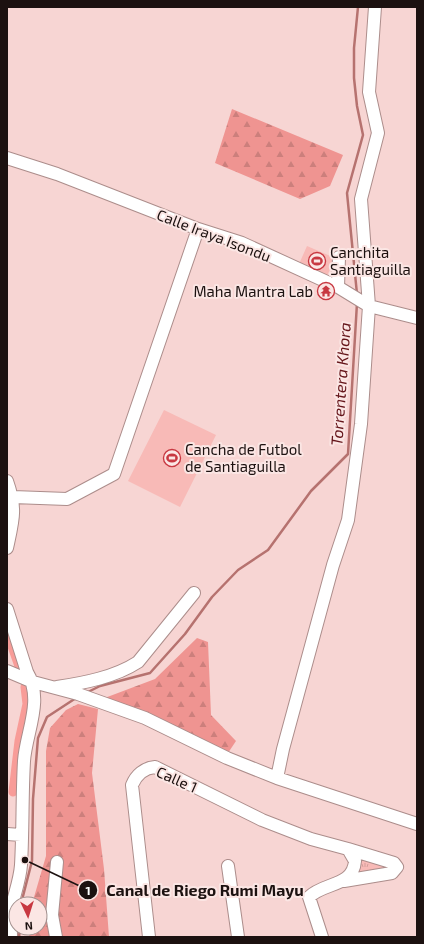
<svg xmlns="http://www.w3.org/2000/svg" width="424" height="944" font-family="'Exo 2',sans-serif">
	<defs>
		<pattern id="grass-tufts" width="24" height="20" patternUnits="userSpaceOnUse"><rect width="24" height="20" fill="#f8bab7"/><path d="M3 7l-1-3M5 7V3M7 7l1-3M15 17l-1-3M17 17v-4M19 17l1-3" fill="none" stroke="#d49f9c"/></pattern>
		<pattern id="forest-firs" width="22" height="20" patternUnits="userSpaceOnUse"><rect width="22" height="20" fill="#ef9491"/><path d="M5 1l3.5 6h-7zM16 11l3.5 6h-7z" fill="#cc7f7c"/></pattern>
	</defs>
	<rect width="100%" height="100%" fill="#f7d5d3"/>
	<path fill="url(#grass-tufts)" d="M355 854 387 864 389 869 353 877Z"/>
	<path fill="url(#forest-firs)" d="M232 109 343 155 330 186 300 199 215 163Z
		M197 638 208 642 211 715 236 741 228 753 144 711 102 699 155 679Z
		M78 704 98 709 92 773 104 869 109 937H29L30 928H40V904H32L46 856V751L50 728 66 710Z"/>
	<path fill="#f8bab7" d="M307 246 335 258 327 276 299 264Z
		M164 410 216 435 180 507 128 481Z"/>
	<g fill="none" stroke-linecap="round" stroke-linejoin="round">
		<path stroke="#b6726f" stroke-width="2.5" d="M357 294 347 193 363 135 357 106 354 78V48L358 7
			M86 693 100 686 150 673 185 634 212 597 238 570 268 550 311 491 348 454 357 303
			M21 904 32 861 33 799 38 738 47 717 76 698
			M19 937 20 928"/>
		<path stroke="#f89c98" stroke-width="9" d="M7 632 21 672
			M13 792 19 741 27 704 25 687"/>
		<g stroke="#ac8d8b" stroke-width="14">
			<path id="minor" d="M7 158 57 174 198 229 242 243 338 287 369 306 417 318
				M338 287 339 257
				M7 481C17 509 13 520 7 548
				M13 497 67 499 114 474 198 229
				M7 609 27 672C44 700 26 732 24 761 22 796 23 830 21 865 20 880 14 895 11 910 10 918 11 928 11 937
				M7 671 33 682 78 694 145 718 227 758 277 778 417 824
				M57 687C84 683 115 677 138 662L194 593
				M277 778 283 749 333 565 348 520 361 424 369 306 361 199 378 133 369 92 375 7
				M7 834 21 835
				M228 866 238 937
				M344 881 392 873 397 867 394 863 348 849
				M56 937 52 915 57 862
				M149 937 132 785C136 775 144 768 155 767L262 820 311 839 348 849 355 861C353 887 324 882 309 897L322 937"/>
		</g>
		<use href="#minor" stroke="#fff" stroke-width="12"/>
	</g>
	<defs>
		<g id="stadium-ring" transform="scale(0.9)"><circle r="9.5" fill="#fbe6e4" stroke="#c83841" stroke-width="1.5"/><path d="M0-5a6.5 5 0 1 0 0 10a6.5 5 0 1 0 0-10ZM-3.5-1.8h7v3.6h-7Z" fill="#c83841"/></g>
		<g id="temple-ring" transform="scale(0.9)"><circle r="9.5" fill="#fbe6e4" stroke="#c83841" stroke-width="1.5"/><path d="M0-6L5-2H3V0L6.5 2.5H4V6H1.5V3h-3V6H-4V2.5H-6.5L-3 0V-2H-5Z" fill="#c83841"/></g>
	</defs>
	<g fill-rule="evenodd">
		<use href="#stadium-ring" x="317" y="261"/>
		<use href="#temple-ring" x="326" y="291"/>
		<use href="#stadium-ring" x="172" y="458"/>
	</g>
	<g text-anchor="middle" dominant-baseline="central" stroke-width="4" stroke-linejoin="round" paint-order="stroke">
		<g font-size="15" fill="#1c1110" stroke="#fbe6e4">
			<text transform="translate(214 235) rotate(21)">Calle Iraya Isondu</text>
			<text transform="translate(177 779) rotate(24)">Calle 1</text>
		</g>
		<g font-size="15" fill="#1c1110" stroke="#fbe6e4" text-anchor="start">
			<text x="330" y="252">Canchita<tspan x="330" dy="17">Santiaguilla</tspan></text>
			<text x="313" y="291" text-anchor="end">Maha Mantra Lab</text>
			<text x="185" y="449">Cancha de Futbol<tspan x="185" dy="17">de Santiaguilla</tspan></text>
		</g>
		<g font-size="16" font-style="italic" fill="#65151a" stroke="#fbe6e4">
			<text transform="translate(340 384) rotate(-86)">Torrentera Khora</text>
		</g>
	</g>
	<path fill="none" stroke="#1c1110" stroke-width="1.5" d="M25 860L88 890"/>
	<g fill="#1c1110" stroke="#fbe6e4" stroke-width="1.5">
		<circle cx="25" cy="860" r="4"/>
		<circle cx="88" cy="890" r="10"/>
	</g>
	<g font-size="12" text-anchor="middle" font-weight="bold" fill="#fff">
		<text x="88" y="895">1</text>
	</g>
	<g font-size="16" text-anchor="middle" font-weight="bold" fill="#1c1110" stroke="#fbe6e4" stroke-width="4" stroke-linejoin="round" paint-order="stroke">
		<text x="205" y="896">Canal de Riego Rumi Mayu</text>
	</g>
	<rect width="424" height="944" fill="none" stroke="#1c1110" stroke-width="16"/>
	<g transform="translate(28 916) rotate(176)"><circle r="19" fill="#fbe6e4" stroke="#a2918f"/>
	<path d="M0-3L7 15L0 10L-7 15Z" fill="#c83841"/>
	<text y="-6" font-size="11" font-weight="bold" text-anchor="middle" fill="#1c1110">N</text>
	</g>
</svg>
